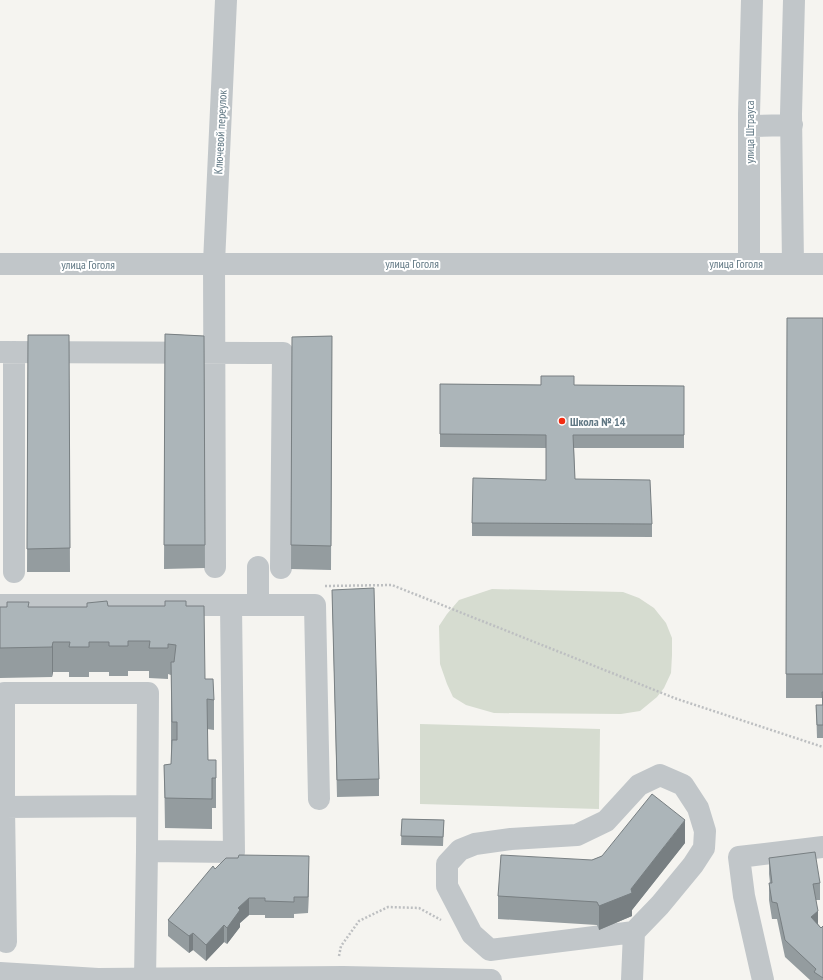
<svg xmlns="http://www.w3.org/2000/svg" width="823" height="980" font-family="'PT Sans Narrow',sans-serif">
	<rect width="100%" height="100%" fill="#f5f4f0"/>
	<path fill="#d6dcd0" d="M492 589 623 592 639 598 654 608 666 623 672 638V655L671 673 664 688 657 697 640 711 621 714 494 713 466 705 453 697 447 684 440 664 439 626 447 614 459 600Z
		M420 724 600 729 599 809 420 804Z"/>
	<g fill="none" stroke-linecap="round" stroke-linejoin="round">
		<path stroke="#bdbfc1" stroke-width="2.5" stroke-dasharray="2 2" stroke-linecap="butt" d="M325 586 392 585 677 699 823 747
			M339 956 341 946 359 921 388 907 419 908 441 920"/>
		<path stroke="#c1c6c9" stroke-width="22" d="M749 126 792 125
			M749 263V114L752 0
			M0 264H823
			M793 264 791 114 794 0
			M0 352 283 353 281 568
			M215 567 214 263 226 0
			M258 567V605
			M14 572V352
			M0 605H231L234 852 147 851 148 693H4V735H0
			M231 605H315L319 799
			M4 735V807L147 806
			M4 807 6 942
			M0 973 98 979 343 977 491 980
			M145 979 147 851
			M632 980 634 932 660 905 693 865 704 848 705 831 698 808 683 785 660 775 639 785 606 821 577 835 511 839 475 844 460 850 447 864V886L472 934 490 950 634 932
			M763 980 744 896 739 857 823 847"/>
	</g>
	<path fill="#949c9f" d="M787 318H823V738H817L816 705H822V698H786Z
		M165 334 204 336 205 568 164 569Z
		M28 335H69L70 572H27Z
		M332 336 331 570 291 569 292 337Z
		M440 384 684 386V448H574L575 479 652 524V537L472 536V523L546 480V448L440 447Z
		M332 590 379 779V796L337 797Z
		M108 606H186L205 679 214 700V730L207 729 208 760H216V808H212V829L165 828 164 765 171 764V675L168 674V679L149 678V671H128V676H109V672H89V677H69V672H53L52 677 0 678V607H87Z
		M402 819 444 820 443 846 401 845Z
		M685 843 632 910V916L599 930 597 925 498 919V896L602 856Z
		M769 858 820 883V900H816L818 924 821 928 823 926V980H810L785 957 777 919H772L769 900V883H770L769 874Z
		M215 869 309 873 308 913 294 914V918H265V915H249L240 923V927L227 944 224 942 206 961 193 950 189 953 168 936V920Z"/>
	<path fill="#787f82" d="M53 642V672L52 677V647Z
		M685 820V843L632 910V916L599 930V906L631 889Z
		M309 856V873L308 913V897Z
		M249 898V915L240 923V927L227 944V928L238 908Z
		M818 911V928L811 917Z
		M224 925V942L206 961V945Z
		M193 933V950L189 953V936Z"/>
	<path fill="#acb5b9" stroke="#787f82" d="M787 318H823V674H786Z
		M165 334 204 336 205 545H164Z
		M28 335H69L70 548 27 549Z
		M332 336 331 546 291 545 292 337Z
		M541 376H574V385L684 386V435H573L575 479 650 480 652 524 472 523 473 478 546 480V435L440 434V384L541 385Z
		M374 588 379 779 337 780 332 590Z
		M107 601 108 606H165V601H186V606H204L205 679H213L214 700 207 699 208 760H216V778H212V799L165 798 164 765 171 764 172 740H177V722H172L171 662H174L176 645 168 644V648H149L150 641H128V646H109V642H89V647H69L70 642H53L52 647 0 648V607H7V602H29L28 607H87V603Z
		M822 692H823V725H817L816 705H823Z
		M652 794 685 820 631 889 632 893 599 906 597 902 498 896 501 855 592 860 602 856Z
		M402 819 444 820 443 837 401 836Z
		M815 852 820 883 813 884 818 911 811 917 821 928 823 926V978L814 972 816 969 785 940 777 903 772 902 769 883H772L769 858Z
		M239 855 309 856 308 897H294V902L265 901V898H249L238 908 240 910 227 928 224 925 206 945 193 933 189 936 168 920 213 866 215 869 226 858H238Z"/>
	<circle fill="#f32c12" stroke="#fff" stroke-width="1.5" cx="562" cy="421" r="4"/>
	<g text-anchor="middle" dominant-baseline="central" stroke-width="4" stroke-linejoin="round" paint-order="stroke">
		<g font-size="12" fill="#617884" stroke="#fff">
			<text transform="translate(220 132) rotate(-87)">Ключевой переулок</text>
			<text transform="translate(749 132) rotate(-90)">улица Штрауса</text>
			<text x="412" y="263">улица Гоголя</text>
			<text x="736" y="263">улица Гоголя</text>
			<text x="88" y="264">улица Гоголя</text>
		</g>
		<g font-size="12" font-weight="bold" fill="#617884" stroke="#fff" text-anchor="start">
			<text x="570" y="421">Школа № 14</text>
		</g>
	</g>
</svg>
